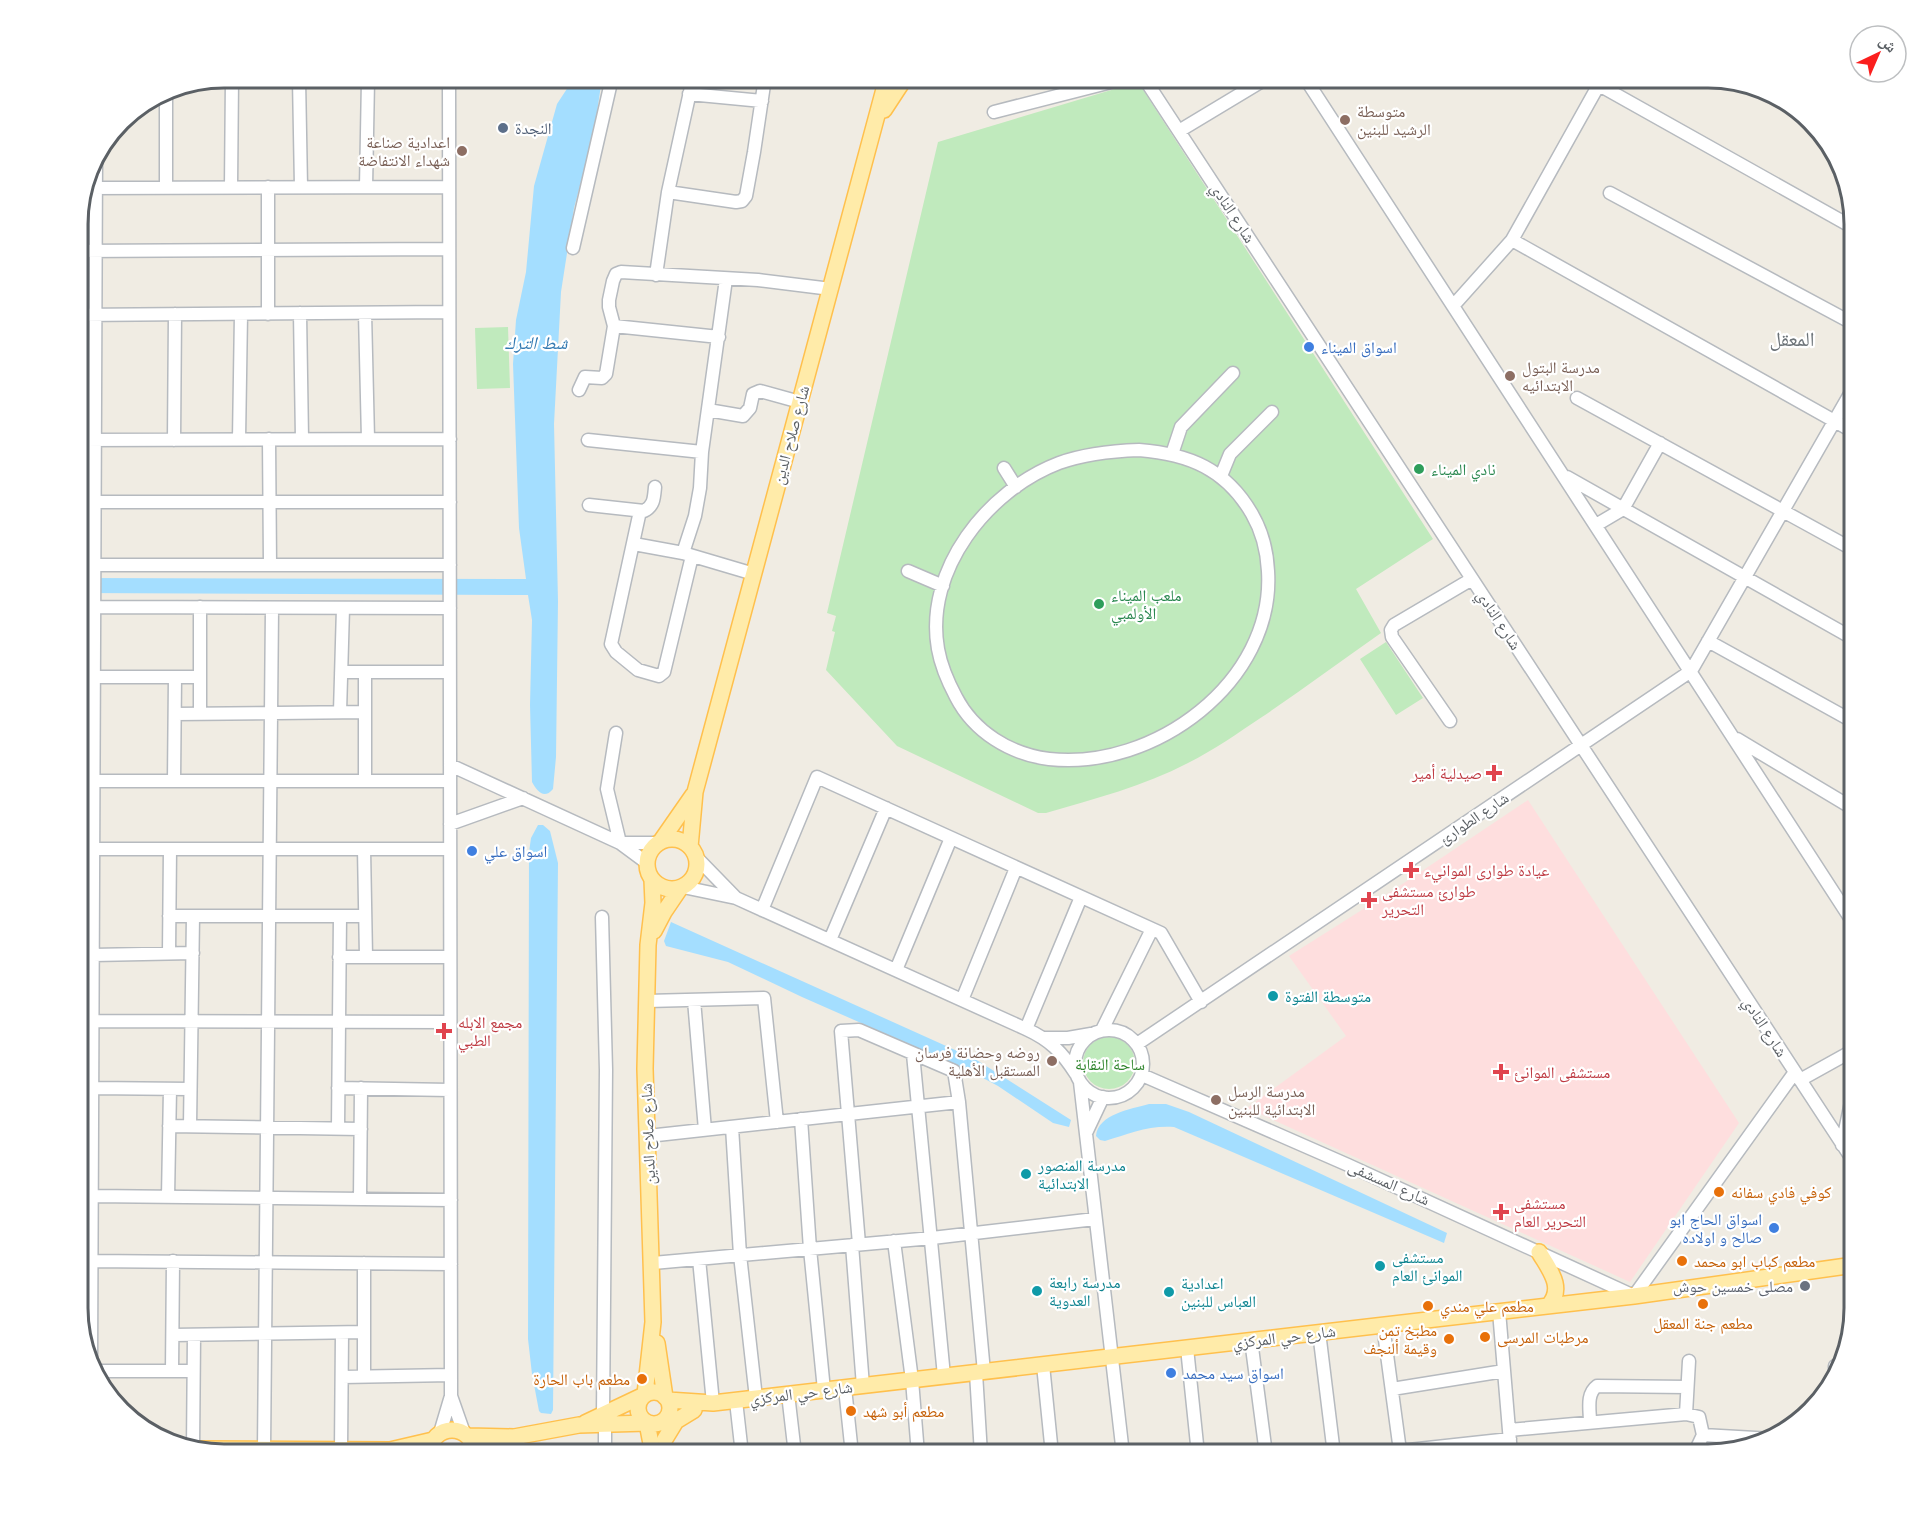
<svg xmlns="http://www.w3.org/2000/svg" width="1932" height="1532" font-family="Helvetica,'Noto Naskh Arabic',sans-serif">
	<rect width="100%" height="100%" fill="#f0ece3"/>
	<path fill="#fedede" d="M1528 800 1739 1123 1630 1282 1247 1108 1346 1036 1289 956 1395 889Z"/>
	<path fill="#c0eabd" d="M1138 82 1433 539 1356 589 1381 633C1341 661 1302 690 1262 717 1238 733 1214 750 1188 763 1144 786 1094 799 1046 813H1038L897 746 826 670 835 632 832 631 836 616 827 613 938 142Z
		M508 327 510 388 477 389 475 328Z
		M1386 642 1423 698 1396 715 1360 659Z
		M1083 1063a26 26 0 1 1 52 0a26 26 0 1 1-52 0Z"/>
	<path fill="#a4deff" d="M574 78H602L594 133 574 208 561 292 554 424 558 601 556 757 553 789C544 800 537 791 532 782L530 705 532 620 528 595 78 593V578L526 579 519 528 513 364 516 320 526 272 534 186 557 104Z
		M538 825H543L550 831 558 863 553 1410 551 1414 541 1413 539 1411 532 1374 528 1339 529 852 531 838Z
		M671 922 975 1059 1071 1120 1069 1127 1053 1123 998 1086 970 1071 802 997 728 962 666 946 664 941Z
		M1149 1104H1166L1189 1112 1447 1233 1444 1243 1174 1127C1149 1125 1128 1134 1105 1141L1100 1140 1096 1136C1098 1114 1131 1109 1149 1104Z"/>
	<g fill="none" stroke-linecap="round" stroke-linejoin="round">
		<g stroke="#b6babf" stroke-width="15">
			<path id="minor" d="M222 78 449 81
				M1144 78 1854 1162
				M1305 78 1854 924
				M299 79 301 187
				M1599 85 1854 228
				M689 94 762 101
				M994 112 1127 78
				M1179 131 1267 78
				M166 187V90
				M231 187 232 78
				M366 187 368 80
				M85 188 449 187
				M668 192 736 202 742 201 746 196 754 152 765 78
				M1610 193 1854 324
				M1512 240 1854 432
				M573 248 612 78
				M78 251 449 249
				M656 275 668 192 693 78
				M1453 306 1512 240 1602 79
				M300 313 302 439
				M365 313 368 439
				M268 314V187
				M78 315 449 312
				M614 326 719 337
				M579 390 585 377 602 378 606 374 614 326 609 307V300L613 281 616 274 621 272 758 280 831 289
				M1577 398 1854 550
				M708 410 743 416 750 408 753 394 760 391 800 402
				M239 439 241 314
				M269 439 270 565
				M78 440 450 439
				M174 440 175 314
				M588 440 702 452
				M1139 450C1189 454 1226 469 1252 514 1263 533 1267 550 1268 571 1275 682 1153 771 1049 759 1010 754 974 732 956 697 948 682 941 666 938 649 924 570 988 490 1059 463 1084 454 1112 451 1139 450Z
				M1172 454 1181 427 1233 373
				M1004 468 1016 487
				M1221 476 1230 454 1272 412
				M1567 477 1854 639
				M94 502H450
				M589 505 644 511C654 506 654 498 655 487
				M640 511 611 644 616 652 638 670 659 676 664 672 692 556
				M1596 525 1623 509 1660 443
				M634 544 683 553 754 574
				M683 553 695 516 700 488 702 452 726 279
				M78 565H450
				M908 571 943 586
				M94 607 450 608
				M1708 641 1854 722
				M341 672H450
				M94 677H199
				M340 712 343 608
				M175 714 365 712
				M200 714V607
				M1450 721 1392 637 1391 630 1394 625 1472 579
				M616 733 607 789 620 843
				M1737 739 1854 809
				M450 765 620 843 647 863
				M78 770H93
				M93 781H450
				M174 781 175 677
				M365 781V672
				M450 824 523 798
				M620 843H658
				M78 849H450
				M364 849 366 957
				M697 858 735 897
				M683 887 736 898 1026 1029C1050 1040 1062 1052 1076 1074
				M762 910 817 777 1161 933 1201 1002
				M169 916H365
				M602 917 606 1070 603 1415
				M830 940 886 808
				M169 953 170 849
				M93 955 193 953
				M339 957H450
				M896 970 951 838
				M694 1000 705 1130
				M962 1000 1016 868
				M647 1001 764 998 777 1122
				M92 1021 450 1022
				M1026 1029 1081 897
				M1075 1064a34 34 0 1 1 68 0a34 34 0 1 1-68 0Z
				M1102 1030 1152 929
				M1045 1038H1068L1091 1034
				M1137 1044 1691 671 1854 387
				M913 1054 944 1376
				M1142 1075 1348 1165 1634 1296 1795 1072
				M1800 1080 1854 1050
				M1080 1082 1123 1454
				M92 1088 190 1089
				M338 1088 450 1090
				M801 1119 810 1249 824 1390
				M169 1126 361 1129
				M190 1126 193 916
				M732 1127 740 1255 756 1398
				M338 1128 340 916
				M1086 1133 1103 1097
				M648 1136 959 1102
				M1842 1145 1854 1088
				M92 1196 451 1200
				M168 1197 170 1089
				M360 1199 361 1088
				M894 1241 912 1380 918 1454
				M859 1244 841 1031 859 1030 954 1071 959 1102 984 1372
				M852 1245 863 1386
				M699 1259 713 1403
				M90 1261 451 1264
				M364 1263V1376
				M653 1263 932 1238 1095 1219
				M1499 1311 1511 1454
				M1383 1325 1400 1451
				M1319 1332 1334 1454
				M173 1335 364 1332
				M1251 1340 1266 1454
				M1187 1348 1198 1454
				M91 1364 96 156
				M1043 1365 1052 1454
				M93 1371H193
				M172 1371 173 1261
				M976 1373 981 1454
				M1835 1375V1366
				M342 1377 451 1375
				M845 1388 852 1454
				M1392 1389 1504 1371
				M788 1394 795 1454
				M451 1396 464 1433
				M736 1401 742 1454
				M1686 1414 1689 1361
				M1590 1422C1590 1410 1586 1394 1597 1386L1687 1387
				M1509 1430 1686 1414 1699 1417 1703 1435 1694 1454
				M440 1433 451 1396 449 78
				M1703 1435 1773 1439
				M193 1449 194 1335
				M264 1449 272 608
				M341 1450 342 1333
				M605 1454V1425
				M1372 1454 1510 1439"/>
		</g>
		<g stroke="#ffc04d" stroke-width="18">
			<path id="major" d="M884 110 905 78
				M647 864a25 25 0 1 1 50 0a25 25 0 1 1-50 0Z
				M661 841 693 795
				M690 847 695 792 887 78
				M654 931 664 912 681 887
				M1539 1252C1548 1268 1566 1288 1548 1306
				M657 1343 665 1397
				M638 1408a16 16 0 1 1 32 0a16 16 0 1 1-32 0Z
				M645 1394 653 1322 645 1069 648 945 653 903 652 880
				M668 1400 713 1403 1634 1296 1854 1265
				M585 1423 644 1395
				M468 1436 514 1437 579 1425 647 1423 653 1454
				M665 1439 676 1421 694 1410
				M193 1449 390 1450 433 1440
				M429 1454C431 1422 473 1422 475 1454
				M482 1454 512 1439"/>
		</g>
		<use href="#minor" stroke="#fff" stroke-width="12"/>
		<use href="#major" stroke="#ffeba9" stroke-width="15"/>
	</g>
	<g fill="#8d6e63" stroke="#fff" stroke-width="2">
		<circle cx="1345" cy="120" r="6"/>
		<circle cx="462" cy="151" r="6"/>
		<circle cx="1510" cy="376" r="6"/>
		<circle cx="1052" cy="1061" r="6"/>
		<circle cx="1216" cy="1100" r="6"/>
	</g>
	<circle fill="#5c6f8a" stroke="#fff" stroke-width="2" cx="503" cy="128" r="6"/>
	<g fill="#3f7fe0" stroke="#fff" stroke-width="2">
		<circle cx="1309" cy="347" r="6"/>
		<circle cx="472" cy="851" r="6"/>
		<circle cx="1774" cy="1228" r="6"/>
		<circle cx="1171" cy="1373" r="6"/>
	</g>
	<g fill="#2e9e5b" stroke="#fff" stroke-width="2">
		<circle cx="1419" cy="469" r="6"/>
		<circle cx="1099" cy="604" r="6"/>
	</g>
	<g fill="#e0444e" stroke="#fff" stroke-width="2">
		<path d="M1491 764h6v6h6v6h-6v6h-6v-6h-6v-6h6z"/>
		<path d="M1408 861h6v6h6v6h-6v6h-6v-6h-6v-6h6z"/>
		<path d="M1366 891h6v6h6v6h-6v6h-6v-6h-6v-6h6z"/>
		<path d="M441 1022h6v6h6v6h-6v6h-6v-6h-6v-6h6z"/>
		<path d="M1498 1063h6v6h6v6h-6v6h-6v-6h-6v-6h6z"/>
		<path d="M1498 1203h6v6h6v6h-6v6h-6v-6h-6v-6h6z"/>
	</g>
	<g fill="#0f9aa8" stroke="#fff" stroke-width="2">
		<circle cx="1273" cy="996" r="6"/>
		<circle cx="1026" cy="1174" r="6"/>
		<circle cx="1380" cy="1266" r="6"/>
		<circle cx="1037" cy="1291" r="6"/>
		<circle cx="1169" cy="1292" r="6"/>
	</g>
	<g fill="#e8710a" stroke="#fff" stroke-width="2">
		<circle cx="1719" cy="1192" r="6"/>
		<circle cx="1682" cy="1261" r="6"/>
		<circle cx="1703" cy="1304" r="6"/>
		<circle cx="1428" cy="1306" r="6"/>
		<circle cx="1485" cy="1337" r="6"/>
		<circle cx="1449" cy="1339" r="6"/>
		<circle cx="642" cy="1379" r="6"/>
		<circle cx="851" cy="1411" r="6"/>
	</g>
	<circle fill="#6b7280" stroke="#fff" stroke-width="2" cx="1805" cy="1286" r="6"/>
	<g text-anchor="middle" dominant-baseline="central" stroke-width="4.5" stroke-linejoin="round" paint-order="stroke">
		<g font-size="16" fill="#785e54" stroke="#fff" text-anchor="start">
			<text x="1357" y="111">متوسطة<tspan x="1357" dy="18">الرشيد للبنين</tspan></text>
			<text x="450" y="142" text-anchor="end">اعدادية صناعة<tspan x="450" dy="18">شهداء الانتفاضة</tspan></text>
			<text x="1522" y="367">مدرسة البتول<tspan x="1522" dy="18">الابتدائيه</tspan></text>
			<text x="1040" y="1052" text-anchor="end">روضه وحضانة فرسان<tspan x="1040" dy="18">المستقبل الأهلية</tspan></text>
			<text x="1228" y="1091">مدرسة الرسل<tspan x="1228" dy="18">الابتدائية للبنين</tspan></text>
		</g>
		<g font-size="16" fill="#4e5e75" stroke="#fff" text-anchor="start">
			<text x="515" y="128">النجدة</text>
		</g>
		<g font-size="16" fill="#5b6065" stroke="#fff">
			<text transform="translate(1233 213) rotate(57)">شارع النادي</text>
			<text transform="translate(791 435) rotate(-75)">شارع صلاح الدين</text>
			<text transform="translate(1499 620) rotate(57)">شارع النادي</text>
			<text transform="translate(1474 818) rotate(-34)">شارع الطوارئ</text>
			<text transform="translate(1765 1027) rotate(57)">شارع النادي</text>
			<text transform="translate(648 1134) rotate(-92)">شارع صلاح الدين</text>
			<text transform="translate(1389 1183) rotate(24)">شارع المسشفى</text>
			<text transform="translate(1284 1337) rotate(-7)">شارع حي المركزي</text>
			<text transform="translate(801 1393) rotate(-7)">شارع حي المركزي</text>
		</g>
		<g font-size="16" fill="#366cbe" stroke="#fff" text-anchor="start">
			<text x="1321" y="347">اسواق الميناء</text>
			<text x="484" y="851">اسواق علي</text>
			<text x="1762" y="1219" text-anchor="end">اسواق الحاج ابو<tspan x="1762" dy="18">صالح و اوﻻده</tspan></text>
			<text x="1183" y="1373">اسواق سيد محمد</text>
		</g>
		<g font-size="16" fill="#27864d" stroke="#fff" text-anchor="start">
			<text x="1431" y="469">نادي الميناء</text>
			<text x="1111" y="595">ملعب الميناء<tspan x="1111" dy="18">الأولمبي</tspan></text>
		</g>
		<g font-size="16" fill="#be3a42" stroke="#fff" text-anchor="start">
			<text x="1482" y="773" text-anchor="end">صيدلية أمير</text>
			<text x="1424" y="870">عيادة طوارى الموانيء</text>
			<text x="1382" y="891">طوارئ مستشفى<tspan x="1382" dy="18">التحرير</tspan></text>
			<text x="458" y="1022">مجمع الابله<tspan x="458" dy="18">الطبي</tspan></text>
			<text x="1514" y="1072">مستشفى الموانئ</text>
			<text x="1514" y="1203">مستشفى<tspan x="1514" dy="18">التحرير العام</tspan></text>
		</g>
		<g font-size="16" fill="#0d838f" stroke="#fff" text-anchor="start">
			<text x="1285" y="996">متوسطة الفتوة</text>
			<text x="1038" y="1165">مدرسة المنصور<tspan x="1038" dy="18">الابتدائية</tspan></text>
			<text x="1392" y="1257">مستشفى<tspan x="1392" dy="18">الموانئ العام</tspan></text>
			<text x="1049" y="1282">مدرسة رابعة<tspan x="1049" dy="18">العدوية</tspan></text>
			<text x="1181" y="1283">اعدادية<tspan x="1181" dy="18">العباس للبنين</tspan></text>
		</g>
		<g font-size="16" fill="#2e842b" stroke="#fff">
			<text x="1110" y="1064">ساحة النقابة</text>
		</g>
		<g font-size="16" fill="#c56008" stroke="#fff" text-anchor="start">
			<text x="1731" y="1192">كوفي فادي سفانه</text>
			<text x="1694" y="1261">مطعم كباب ابو محمد</text>
			<text x="1440" y="1306">مطعم علي مندي</text>
			<text x="1703" y="1323" text-anchor="middle">مطعم جنة المعقل</text>
			<text x="1437" y="1330" text-anchor="end">مطبخ تمن<tspan x="1437" dy="18">وقيمة ألنجف</tspan></text>
			<text x="1497" y="1337">مرطبات المرسى</text>
			<text x="630" y="1379" text-anchor="end">مطعم باب الحارة</text>
			<text x="863" y="1411">مطعم أبو شهد</text>
		</g>
		<g font-size="16" fill="#5b616d" stroke="#fff" text-anchor="end">
			<text x="1793" y="1286">مصلى خمسين حوش</text>
		</g>
		<g font-size="18" font-style="italic" fill="#337ab2" stroke="#fff">
			<text x="536" y="343">شط الترك</text>
		</g>
		<g font-size="20" fill="#6c7378" stroke="#fff">
			<text x="1792" y="339">المعقل</text>
		</g>
	</g>
	<path d="M0 0H1932V1532H0ZM224 88H1708A136 136 0 0 1 1844 224V1308A136 136 0 0 1 1708 1444H224A136 136 0 0 1 88 1308V224A136 136 0 0 1 224 88Z" fill="#fff" fill-rule="evenodd"/>
	<path fill="none" stroke="#5b6065" stroke-width="3" d="M224 88H1708A136 136 0 0 1 1844 224V1308A136 136 0 0 1 1708 1444H224A136 136 0 0 1 88 1308V224A136 136 0 0 1 224 88Z"/>
	<g transform="translate(1878 54) rotate(44)"><circle r="28" fill="#ffffff" stroke="#bdbfc1" stroke-width="1.5"/>
	<path d="M0-4.5L10 22L0 15L-10 22Z" fill="#fb1f1e"/>
	<text y="-9" font-size="16" font-weight="bold" text-anchor="middle" fill="#5b6065">ش</text>
	</g>
</svg>
